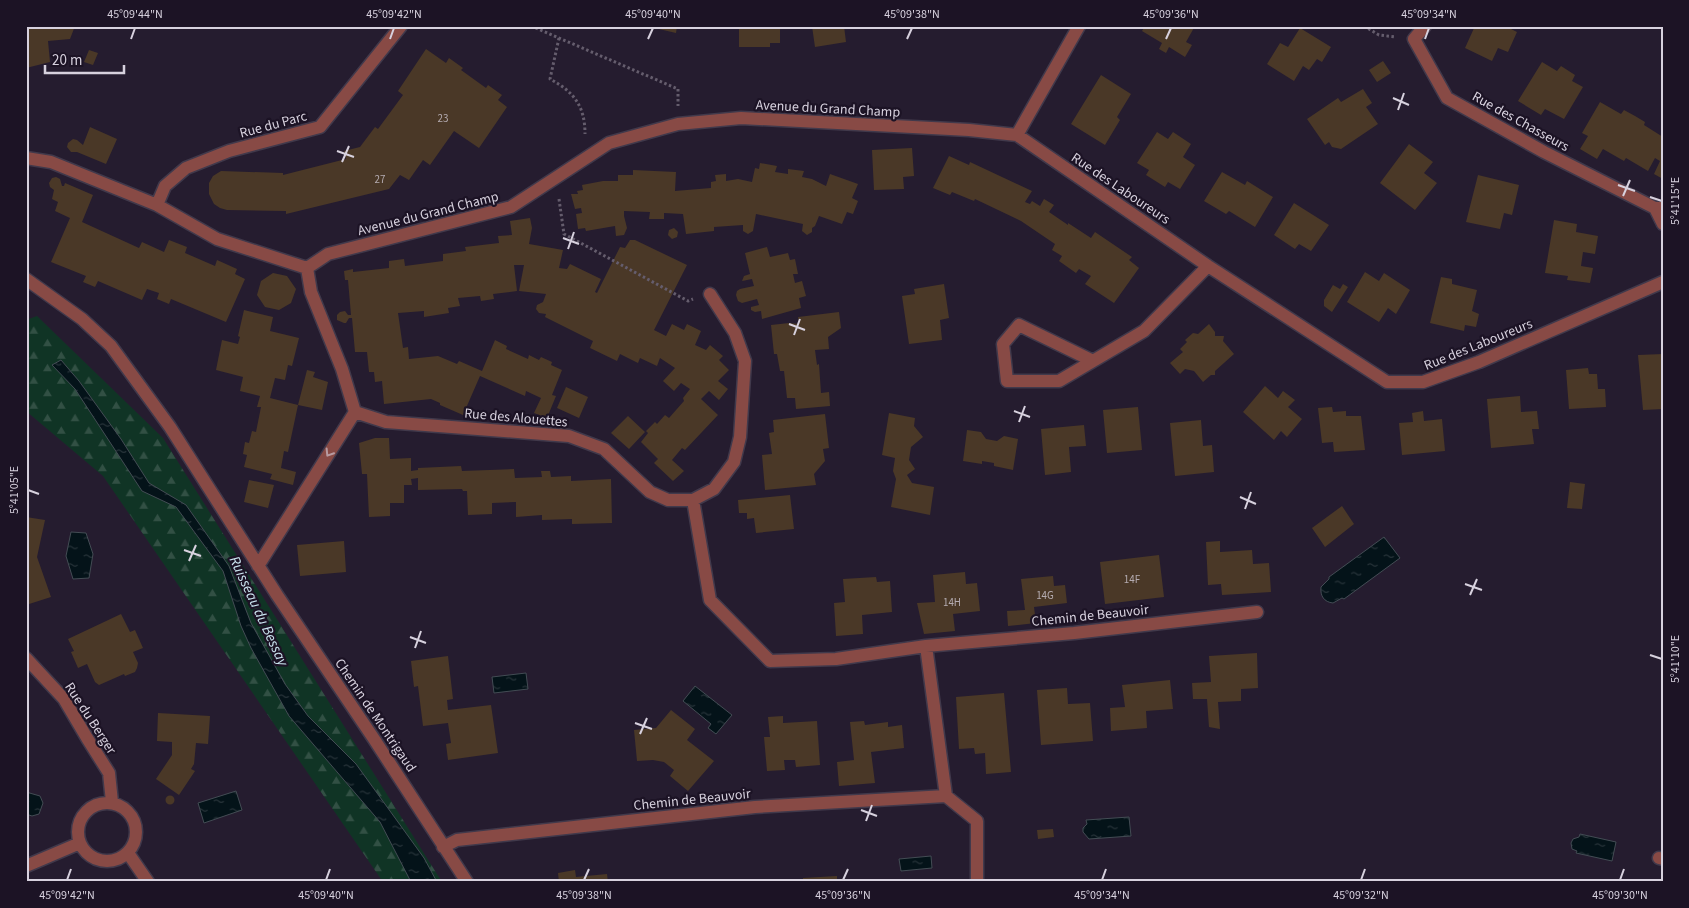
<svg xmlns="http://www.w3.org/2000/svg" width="1689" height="908" font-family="'Source Sans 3',sans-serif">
<defs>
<pattern id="forest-firs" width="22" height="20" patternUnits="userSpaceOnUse" patternTransform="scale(1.25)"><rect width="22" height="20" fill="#103425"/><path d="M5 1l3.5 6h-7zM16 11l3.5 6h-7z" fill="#325044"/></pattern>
<pattern id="water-ripples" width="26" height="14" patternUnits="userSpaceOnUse" patternTransform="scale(1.25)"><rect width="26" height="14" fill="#041319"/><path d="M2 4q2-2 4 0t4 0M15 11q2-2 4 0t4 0" fill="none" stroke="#28343a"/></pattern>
</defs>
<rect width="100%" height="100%" fill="#251c2f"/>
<!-- forest -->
<path fill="url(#forest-firs)" d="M37 316 163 438 442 882H383L103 476 26 411V320Z"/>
<!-- water -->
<path fill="url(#water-ripples)" stroke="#434c54" d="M61 360 79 381 121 439 149 483 186 505 229 566 251 623 285 684 308 716 356 764 424 858 437 882H411L380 822 289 716 251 648 241 626 223 571 176 507 142 491 75 389 52 365Z
M71 532 86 533 93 554 89 578 73 579 66 556Z
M1384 537 1400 558 1344 599 1342 598 1333 603C1324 602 1320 596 1321 587L1329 579V577Z
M526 673 528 689 494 693 492 677Z
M695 686 732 715 716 734 708 728 711 724 683 701Z
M236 791 242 810 204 823 198 803Z
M26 792 40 796 43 803 39 814 32 816 26 814Z
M1129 817 1131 836 1089 839 1083 832V828L1087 824 1086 820Z
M1580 834 1616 842 1612 861 1576 853 1577 851 1572 849 1571 843 1573 839 1579 837Z
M931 856 932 868 901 871 899 859Z"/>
<!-- building -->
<path fill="#4a3827" d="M26 26H75L70 39 48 41 50 62 26 68Z
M646 26H677L676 33Z
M739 26H780V43H770V47H739Z
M812 26H844L846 42 815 47Z
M1145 26H1195L1186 42 1192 45 1185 57 1169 47 1166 53 1159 49 1162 43 1142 31Z
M1475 26H1505L1517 32 1508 52 1498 48 1492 61 1465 48Z
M1300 28 1331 47 1322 62 1317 59 1309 70 1303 66 1294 81 1267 64 1280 43 1288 47Z
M426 49 446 63 449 58 463 68 461 70 486 88 488 85 502 95 498 100 507 107 479 148 454 131 430 165 423 160 409 180 400 175 389 189 286 214V211L227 210 220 208 214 204 209 194V183L213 176 221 171 283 173V175L346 159 344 151 360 147 375 127 378 129 403 95 398 91Z
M89 50 98 53 93 65 84 62Z
M1383 61 1391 73 1377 82 1369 70Z
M1542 62 1557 71 1561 66 1575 75 1572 81 1583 87 1564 119 1545 109 1541 115 1518 101Z
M1101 75 1131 94 1117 117 1120 120 1105 145 1071 124Z
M1363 89 1372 103 1366 107 1378 124 1341 149 1332 147 1329 142 1325 145 1307 119 1338 98 1341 102Z
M1600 102 1621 114 1624 110 1635 116 1645 122 1644 125 1663 137V179L1654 174 1660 161 1655 158 1648 171 1626 158 1624 161 1603 149 1597 159 1580 149 1588 136 1582 133Z
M90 127 117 139 106 164 77 152H71L67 147 68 143 73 139 77 140 83 145Z
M1157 132 1168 139 1173 132 1191 144 1183 157 1195 165 1180 189 1168 182 1165 187 1146 175 1149 170 1137 163Z
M1409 144 1433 162 1424 173 1437 183 1415 210 1380 183Z
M912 148 914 176 903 177 904 189 874 190 872 150Z
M949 156 969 165 970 162 1032 191 1025 202 1030 204 1032 201 1040 206 1044 199 1054 205 1049 212 1068 225V223L1091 238 1095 232 1132 257 1129 260 1139 268 1114 303 1085 284 1091 276 1079 269 1076 273 1059 261 1062 256 1052 250 1055 244 1021 221 975 199 974 201 952 192 950 195 933 188Z
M760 163 777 166 775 172 788 174V169L804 171 802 177 812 179 826 186 830 174 858 184 852 198 858 201 853 214 847 212 842 224 819 216 815 226 812 228V232L807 235 802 231 803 224 756 214 753 231 748 234 743 231V225L714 227V231L686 234 683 214 664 213V219H649L650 212 624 211V216L627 228 624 235 616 236 615 226 586 231 585 228 578 229 576 214 582 213 581 208 575 209 571 194H578L577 191 583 190 582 185 603 181H618V175H633V170L676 172 675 191 711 188V182L716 181 715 175 726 174V181L738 179 752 182 755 168 759 169Z
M1222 172 1245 185 1247 181 1273 197 1255 227 1229 211 1226 214 1204 201Z
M1478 175 1519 185 1512 215 1504 213 1500 229 1466 222Z
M56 177 60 179 62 186H64L65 183 93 195 82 222 139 248 142 242 164 252 169 240 187 247 185 253 215 266 217 260 237 269 235 274 245 279 226 322 171 299 169 304 157 299 159 293 147 289 142 300 98 281 95 287 83 282 86 276 51 262 70 218 55 211 58 202 52 199 54 190 50 187 49 183 52 178Z
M1294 203 1329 225 1311 251 1299 244 1295 249 1274 235Z
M530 218 532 228 529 244 563 250 559 268 567 269 570 264 601 279 595 292 597 293 620 247 625 248 630 240H635L687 265 654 330 666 336 672 324 684 330 687 324 701 331 695 345 706 350 710 345 723 356 719 360 729 370 718 381 728 389 719 400 709 391 701 399 718 415 685 450 682 448 672 460 684 471 673 481 654 463 658 459 641 442 648 433 646 431 655 422 657 424 665 415 669 418 684 401 683 398 690 389 681 383 674 391 663 381 675 368 660 358 657 366 640 358 638 363 620 354 617 361 590 348 593 341 545 317 546 314 539 313 536 309 537 305 543 302 546 294 519 291 524 265H514L517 291 493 294 494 299 481 301 480 296 458 298 460 306 448 308 449 313 424 317V311L398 313 403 348 408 347 409 359 438 356 457 364 459 361 482 371 495 340 507 346 506 349 528 359 529 355 539 360 541 357 552 362 551 365 562 370 552 395 556 396 547 418 534 413 541 398 526 391 525 396 480 376 463 415 440 405V403L431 399 384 404 382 381 375 382 374 372H369L367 352H355L352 318H349L346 323H344L337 320V315L340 312 345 311 348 315H351L348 280H345L344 271 353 269V272L389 268V261L404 259 405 266 443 261V254L466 251 465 247 499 243 498 236 512 235 510 221Z
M1554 220 1577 224 1576 232 1598 236 1595 254 1583 252 1581 266 1593 268 1590 283 1567 280 1568 276 1545 273Z
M674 228 678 232 677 237 672 239 668 235 669 230Z
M767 247 770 257 788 253 790 260 795 259 798 274H793L795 283 802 281 806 296 799 298 801 308 762 319 761 311 755 312 751 310V307L759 305 757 299 742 303 738 301 736 295 737 291 740 289 754 286 752 279 742 281 744 276 750 274 745 253Z
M1365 272 1379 281 1384 273 1410 290 1396 314 1388 308 1379 322 1347 302Z
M273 273 287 276 296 289 291 303 279 310 265 307 257 295 261 281Z
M1441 277 1452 279V284L1477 290 1472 311 1479 314 1476 327 1465 325 1464 331 1430 323Z
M944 284 949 318 940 320 942 340 909 344 902 296 915 294 914 289Z
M1343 284 1348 287 1332 312 1324 306V300L1333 285 1340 289Z
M244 310 273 317 270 331 299 338 292 366 288 365 285 380 275 378 270 398 298 405 288 452 284 451 281 468 296 472 293 485 270 479 272 474 244 467 247 455 243 454 245 442 249 443 252 431 256 432 261 407H257L260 396 240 391 243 377 216 370 222 340 238 344 240 337 238 336Z
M839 312 841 328 828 337 829 349 815 350 817 365 819 364 821 393 829 392 830 406 796 409 795 398H787L784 371H780L777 354H774L771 325 789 323 799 324 798 317Z
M1209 324 1215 332V336H1224L1223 341 1234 354 1215 371V375H1211L1203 382 1194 371 1185 369 1180 374 1170 363 1183 352 1180 349 1187 342 1185 340 1193 333 1198 334Z
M1663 354V409L1643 410 1638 355Z
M1588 368 1589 374H1597L1598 389H1605L1606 407 1569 409 1566 370Z
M307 370 315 372 313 377 328 382 322 410 298 405Z
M1265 386 1278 398 1283 391 1295 400 1288 407 1302 419 1287 437 1281 431 1274 440 1243 412Z
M566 387 588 397 579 418 557 408Z
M1520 396 1521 412 1537 411 1539 429H1532L1534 444 1491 448 1487 399Z
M1138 407 1142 450 1107 453 1103 410Z
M1332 407 1333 412 1346 411V416H1361L1365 450 1334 452 1333 442 1322 443 1318 408Z
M1423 411 1424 421 1442 419 1445 451 1402 455 1399 423 1413 422 1412 413Z
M889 413 915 418 914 426 923 437 911 447 909 460 915 469 907 475 912 483 934 487 930 515 891 507 896 479 893 471 895 458 882 455Z
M825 414 829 448 823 449 825 461 814 474 816 485 765 490 762 455 772 454 769 433 774 432 773 420Z
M628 416 645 432 629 449 611 433Z
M1201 420 1203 446 1212 445 1214 472 1175 476 1170 423Z
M1084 425 1086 446 1069 447 1071 472 1045 475 1041 429Z
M967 430 981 432 986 439 997 441 1004 436 1018 439 1013 470 994 466V463L982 461V464L963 461Z
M375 438H389L390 459 411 458V471L418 470V468L461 466 462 471 514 469 515 478 542 477 541 471H550L551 477 571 476V481L611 479 612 523 572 524V519L542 520V515L516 517V502L492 503V514L468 515 467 491H463L462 489 418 490V478L411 479 412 485H404V503H390V516L369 517 367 474H362L359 443Z
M249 480 274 485 268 508 244 502Z
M1570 482 1585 484 1582 509 1567 508Z
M790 495 794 529 756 533 754 518 747 519V513H739L738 500Z
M1342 506 1354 524 1325 547 1312 528Z
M26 517 45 520 37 557 51 597 26 605Z
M344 541 346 572 300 576 297 545Z
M1220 541V552L1252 550 1253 564 1269 563 1271 592 1222 595 1221 584 1208 585 1206 542Z
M1159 555 1164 597 1105 604 1100 562Z
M965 572 966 584 977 583 980 611 953 614 955 631 924 634 917 603 935 602 933 575Z
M1053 576 1054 586 1065 585 1067 603 1034 607 1036 623 1008 626 1007 611 1025 610 1021 579Z
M876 577 877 582 890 581 892 612 862 615 863 634 836 636 834 603 845 602 843 579Z
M121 614 130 632 135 630 143 648 133 652 138 663 137 668 135 672 125 676 124 674 99 685 95 682 87 664 78 668 71 652 74 651 68 639Z
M1257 653 1258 688 1241 689V701L1218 702 1220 729 1209 727 1207 699H1193L1192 683 1211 682 1209 656Z
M448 656 453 699 447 700 448 710 491 705 498 753 448 760 446 744 451 743 448 723 423 726 418 686 414 687 411 661Z
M1170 680 1173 709 1146 711 1147 728 1111 731 1110 708 1125 707 1122 685Z
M1067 688 1068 704 1090 703 1093 741 1041 745 1037 690Z
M1004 693 1011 772 986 774 985 753 975 754 974 748 959 749 956 697Z
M671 710 695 729 687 740 714 761 688 791 670 776 674 770 664 762 653 760 637 761 634 730 656 728Z
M158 713 210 716 208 744 196 743 194 764 191 769 195 771 179 795 156 779 172 755V742L157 741Z
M783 716V723L817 721 820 765 796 767 795 760H784L785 770 767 771 764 737H770L768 717Z
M864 721 865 725 888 722V727L902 725 904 748 871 752 875 783 839 786 837 762 854 760 850 722Z
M165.5 800a4.5 4.5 0 1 1 9 0a4.5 4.5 0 1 1-9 0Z
M1053 829 1054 837 1038 839 1037 830Z
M575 870 576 877 607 874 608 882H559L558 873Z
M837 876V882H803V878Z"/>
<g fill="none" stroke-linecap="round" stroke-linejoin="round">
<defs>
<path id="minor" d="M1425 26 1414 39 1447 98 1544 152 1655 208H1663
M1017 135 1208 266 1387 382H1423L1479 362 1663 282
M26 158 51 162 157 205 217 239 307 268 328 254 511 207 609 143 678 124 741 118 969 130 1017 135 1079 26
M157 205 165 186 186 168 229 151 320 127 401 26
M1655 208 1663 224
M307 268 311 292 342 369 355 412
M26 279 82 319 111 346 170 427 277 595 374 739 467 882
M1093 361 1059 381H1007L1003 344 1019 325 1093 361 1144 331 1208 266
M355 412 386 422 569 436 604 449 650 492 668 500H693L714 489 734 462 740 437 745 361 735 333 710 294
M693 500 710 600 770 661 836 659 926 646
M258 566 355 412
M26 658 64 699 87 738 109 773 112 802
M78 832a29 29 0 1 1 58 0a29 29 0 1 1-58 0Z
M443 847 457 840 755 807 946 796
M128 853 148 882
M1659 858 1663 859
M26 866 80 843
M977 882V821L946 796 926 646 1074 633 1257 612"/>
</defs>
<!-- minor casing -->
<use href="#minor" stroke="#41394b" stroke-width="15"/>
<!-- path -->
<path stroke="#655d6d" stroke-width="3" stroke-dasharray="2.5 2.5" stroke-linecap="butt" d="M531 26 678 89V106
M1364 26 1379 35 1396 37
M559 38 550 79C574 92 585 106 585 134
M559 199 564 234 688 301 693 299"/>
<!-- minor -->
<use href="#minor" stroke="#884a45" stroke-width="12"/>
</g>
<!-- one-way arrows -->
<defs><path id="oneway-chevron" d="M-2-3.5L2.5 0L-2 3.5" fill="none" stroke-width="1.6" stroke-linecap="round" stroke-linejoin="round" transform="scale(1.25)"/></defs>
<use stroke="#b79ba1" href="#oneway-chevron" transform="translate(329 453) rotate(122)"/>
<!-- ticks -->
<path fill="none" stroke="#d7d1de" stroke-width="2" d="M131 39 135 28M390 39 394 28M648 39 653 28M907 39 912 28M1166 39 1171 28M1425 39 1429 28M1393 98 1409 105M1398 110 1404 93M337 151 354 157M342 162 349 146M1618 185 1635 191M1623 196 1630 180M1650 197 1662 201M563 238 579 244M568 249 574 232M789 324 805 330M794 335 800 319M1014 411 1030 417M1019 422 1025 406M28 490 39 494M1240 497 1256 504M1245 509 1251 492M184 550 201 556M189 561 196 545M1465 584 1482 590M1470 595 1477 579M410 637 426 643M415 648 421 631M1650 655 1662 659M635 723 652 729M640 734 647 718M861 810 877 816M866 821 872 805M67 880 71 869M326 880 330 869M584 880 589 869M843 880 848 869M1102 880 1106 869M1361 880 1365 869M1620 880 1624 869"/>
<g text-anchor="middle" stroke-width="4.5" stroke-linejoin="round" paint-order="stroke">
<!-- number labels -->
<g font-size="11" fill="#b4abb0">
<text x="443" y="122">23</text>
<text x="380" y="183">27</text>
<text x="1132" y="583">14F</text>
<text x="1045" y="599">14G</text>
<text x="952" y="606">14H</text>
</g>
<!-- street labels -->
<g font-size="14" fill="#d7d1de" stroke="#1c1325">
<text transform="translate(828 108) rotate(3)" y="5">Avenue du Grand Champ</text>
<text transform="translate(1521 121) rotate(29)" y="5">Rue des Chasseurs</text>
<text transform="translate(273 124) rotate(-15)" y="5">Rue du Parc</text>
<text transform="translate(1121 188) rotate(34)" y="5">Rue des Laboureurs</text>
<text transform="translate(428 213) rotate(-14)" y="5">Avenue du Grand Champ</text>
<text transform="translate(1478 344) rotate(-22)" y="5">Rue des Laboureurs</text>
<text transform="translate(516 417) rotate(5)" y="5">Rue des Alouettes</text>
<text transform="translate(1090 615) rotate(-6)" y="5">Chemin de Beauvoir</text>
<text transform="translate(376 715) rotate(56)" y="5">Chemin de Montrigaud</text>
<text transform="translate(91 718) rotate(57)" y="5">Rue du Berger</text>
<text transform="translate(692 799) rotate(-6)" y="5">Chemin de Beauvoir</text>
</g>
<!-- water labels -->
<g font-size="15" font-style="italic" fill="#cbe5f0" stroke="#1c1325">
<text transform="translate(259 611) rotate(65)" y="5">Ruisseau du Bessay</text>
</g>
</g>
<!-- border -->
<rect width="1689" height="908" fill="none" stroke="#1c1325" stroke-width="55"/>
<!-- scale -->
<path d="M45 65v8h79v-8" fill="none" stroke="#d7d1de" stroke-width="2.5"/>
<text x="52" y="65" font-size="15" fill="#d7d1de" stroke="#1c1325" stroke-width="4" paint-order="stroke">20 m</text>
<rect x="28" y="28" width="1634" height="852" fill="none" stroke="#d7d1de" stroke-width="2"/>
<g font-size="12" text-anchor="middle" fill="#d7d1de">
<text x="135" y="18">45°09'44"N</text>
<text x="394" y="18">45°09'42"N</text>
<text x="653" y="18">45°09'40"N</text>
<text x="912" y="18">45°09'38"N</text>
<text x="1171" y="18">45°09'36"N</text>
<text x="1429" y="18">45°09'34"N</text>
<text transform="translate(1675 201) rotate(-90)" y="4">5°41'15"E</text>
<text transform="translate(14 490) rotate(-90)" y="4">5°41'05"E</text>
<text transform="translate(1675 659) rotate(-90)" y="4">5°41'10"E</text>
<text x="67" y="899">45°09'42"N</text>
<text x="326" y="899">45°09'40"N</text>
<text x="584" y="899">45°09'38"N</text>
<text x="843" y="899">45°09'36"N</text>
<text x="1102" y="899">45°09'34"N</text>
<text x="1361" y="899">45°09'32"N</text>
<text x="1620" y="899">45°09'30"N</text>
</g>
</svg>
